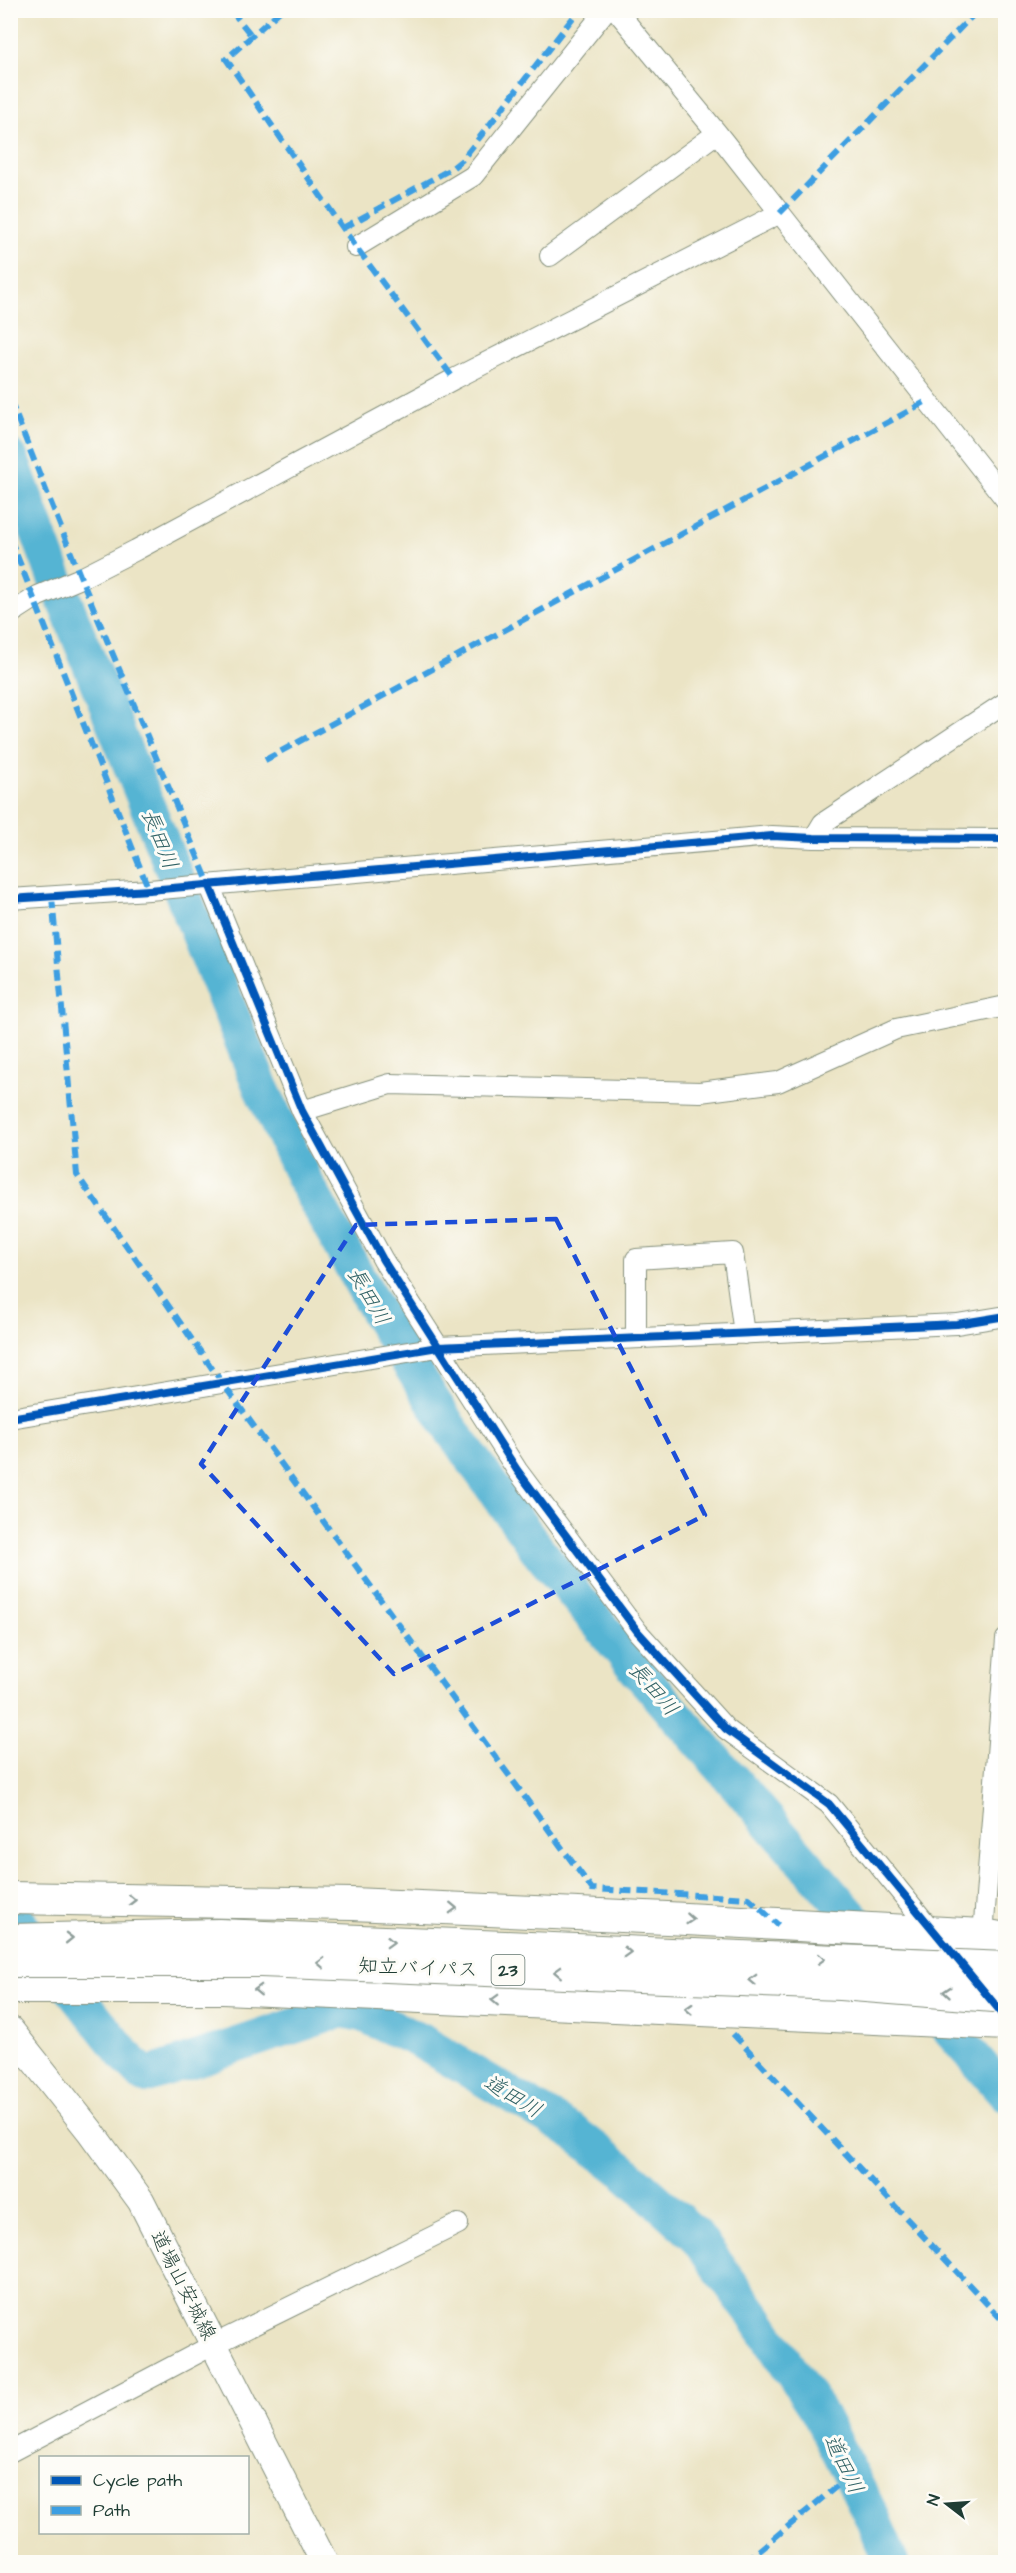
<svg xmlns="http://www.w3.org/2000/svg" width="1016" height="2573" font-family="'Architects Daughter','Klee One',sans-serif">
<rect width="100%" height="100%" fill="#fdfcf7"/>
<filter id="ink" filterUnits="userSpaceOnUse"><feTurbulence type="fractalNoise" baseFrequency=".0167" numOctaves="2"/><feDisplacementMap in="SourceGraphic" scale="12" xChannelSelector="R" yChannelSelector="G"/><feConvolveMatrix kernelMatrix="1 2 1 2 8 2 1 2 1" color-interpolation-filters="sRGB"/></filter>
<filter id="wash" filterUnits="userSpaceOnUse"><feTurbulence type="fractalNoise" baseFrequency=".008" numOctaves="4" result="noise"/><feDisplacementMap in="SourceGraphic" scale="24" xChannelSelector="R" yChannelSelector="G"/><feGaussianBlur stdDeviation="1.35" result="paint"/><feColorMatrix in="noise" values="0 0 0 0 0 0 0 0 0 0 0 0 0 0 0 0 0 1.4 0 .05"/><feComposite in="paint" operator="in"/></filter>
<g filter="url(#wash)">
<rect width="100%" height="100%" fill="#ebe4c5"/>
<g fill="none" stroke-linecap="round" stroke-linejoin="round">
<!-- river -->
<path stroke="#55b4d3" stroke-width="36" d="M10 457 54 575 261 1088 307 1185 380 1317 450 1428 537 1549 637 1670 1006 2094
M10 1911 124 2054 145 2076 342 2010 365 2015 422 2042 573 2132 620 2168 694 2234 756 2318 819 2413 872 2517 891 2562"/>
</g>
</g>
<g filter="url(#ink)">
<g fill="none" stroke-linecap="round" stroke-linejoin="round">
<defs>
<path id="minor" d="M616 10 717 133 1006 500
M356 247 473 176 606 10
M550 256 717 133
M10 614 38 596 81 578 136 550 454 379 780 213
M814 838 823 823 1006 702
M209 884 302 1111 383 1260 517 1470 638 1632 726 1729 829 1804 937 1937
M10 899 149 890 772 836 814 838 1006 839
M302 1111 390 1084 700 1092 778 1082 896 1029 1006 1006
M636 1338V1259L733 1253 744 1334
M10 1418 438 1347 957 1324 1006 1316
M983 1935 1006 1639
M10 2452 215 2344 458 2224"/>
<path id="secondary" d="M10 2030 90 2131 141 2201 324 2562"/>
<path id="trunk" d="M10 1898 352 1904 667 1918 983 1935 1006 1939
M10 1988H223L1006 2024"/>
</defs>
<!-- minor casing -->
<use href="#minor" stroke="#85907c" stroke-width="22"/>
<!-- secondary casing -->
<use href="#secondary" stroke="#85907c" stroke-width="29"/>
<!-- trunk casing -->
<use href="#trunk" stroke="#85907c" stroke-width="34"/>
<!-- minor -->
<use href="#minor" stroke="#fff" stroke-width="20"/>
<!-- secondary -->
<use href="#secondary" stroke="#fff" stroke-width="27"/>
<!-- trunk -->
<use href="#trunk" stroke="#fff" stroke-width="32"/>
<defs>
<path id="trunk-bridge" d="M10 1940 219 1935 1006 1968
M10 1961H261L840 1984 1006 1997"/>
</defs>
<!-- trunk-bridge casing -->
<use href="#trunk-bridge" stroke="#85907c" stroke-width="34" stroke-linecap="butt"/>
<!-- trunk-bridge -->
<use href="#trunk-bridge" stroke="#fff" stroke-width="32"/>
<!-- quiet -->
<path stroke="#3c9ee2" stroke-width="6" stroke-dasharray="12 6" stroke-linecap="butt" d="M231 10 251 35
M281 10 226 59 356 247 454 379
M780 213 978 10
M343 228 451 169 462 160 579 10
M10 400 81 578 209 884
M10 538 149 890
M265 760 927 401
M52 897 77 1175 223 1384 592 1889 749 1898 778 1925
M733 2034 1006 2324
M745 2562 837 2486"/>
<defs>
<path id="cycleway" d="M209 884 302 1111 383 1260 517 1470 638 1632 726 1729 829 1804 1006 2018
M10 899 149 890 772 836 814 838 1006 839
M10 1418 438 1347 957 1324 1006 1316"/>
</defs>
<!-- cycleway casing -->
<use href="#cycleway" stroke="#fdfcf7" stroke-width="11"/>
<!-- cycleway -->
<use href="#cycleway" stroke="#0057b8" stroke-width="8"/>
</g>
<!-- one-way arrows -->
<defs><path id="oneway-chevron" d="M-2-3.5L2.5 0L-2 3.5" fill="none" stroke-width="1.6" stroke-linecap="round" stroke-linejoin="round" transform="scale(1.5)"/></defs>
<g stroke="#8f9e9a">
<use href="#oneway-chevron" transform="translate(132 1900) rotate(1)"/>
<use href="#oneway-chevron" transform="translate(453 1908) rotate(2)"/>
<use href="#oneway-chevron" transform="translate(690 1919) rotate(4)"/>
<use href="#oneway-chevron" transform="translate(69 1938) rotate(-1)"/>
<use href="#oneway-chevron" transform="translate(390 1942) rotate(2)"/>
<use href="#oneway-chevron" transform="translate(627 1952) rotate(2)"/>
<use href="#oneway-chevron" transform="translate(821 1959) rotate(2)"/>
<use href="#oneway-chevron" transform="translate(321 1963) rotate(-178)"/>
<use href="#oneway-chevron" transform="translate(558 1972) rotate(-178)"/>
<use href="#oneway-chevron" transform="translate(753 1980) rotate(-178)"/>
<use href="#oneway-chevron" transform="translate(258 1990) rotate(-178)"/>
<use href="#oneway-chevron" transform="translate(947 1992) rotate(-175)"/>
<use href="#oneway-chevron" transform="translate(495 2000) rotate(-178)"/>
<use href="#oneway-chevron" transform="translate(689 2009) rotate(-177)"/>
</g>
</g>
<!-- marked area -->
<path fill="none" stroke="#1d4ed8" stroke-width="4.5" stroke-dasharray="12 8" stroke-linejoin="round" d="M556 1219 705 1515 394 1674 201 1464 356 1225Z"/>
<g text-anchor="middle" stroke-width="6" stroke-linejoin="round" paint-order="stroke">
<!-- shield labels -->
<rect fill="#fdfcf7" stroke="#62766e" stroke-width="1.5" x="491.5" y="1955" width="33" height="30" rx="4.5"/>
<g font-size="18" font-weight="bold" fill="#1f3d34">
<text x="508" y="1976">23</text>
</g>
<!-- street labels -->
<g font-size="20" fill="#1f3d34" stroke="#fdfcf7">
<text transform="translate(418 1967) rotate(2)" y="7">知立バイパス</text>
<text transform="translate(184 2285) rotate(63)" y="7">道場山安城線</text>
</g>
<!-- water labels -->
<g font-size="21" font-style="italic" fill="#2f6164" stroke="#fdfcf7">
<text transform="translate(160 839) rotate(68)" y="7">長田川</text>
<text transform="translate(369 1296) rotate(60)" y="7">長田川</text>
<text transform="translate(654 1689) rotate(49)" y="7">長田川</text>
<text transform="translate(513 2096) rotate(31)" y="7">道田川</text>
<text transform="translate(844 2464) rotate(64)" y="7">道田川</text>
</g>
</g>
<!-- margin -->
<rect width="1016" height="2573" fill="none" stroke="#fdfcf7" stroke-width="36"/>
<!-- legend -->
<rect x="39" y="2456" width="210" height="78" fill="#fdfcf7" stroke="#a4b0a9" stroke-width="1.5"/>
<rect x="51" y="2476" width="30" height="9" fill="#0057b8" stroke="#a4b0a9" stroke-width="1.5"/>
<text x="93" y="2486" font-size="18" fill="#1f3d34">Cycle path</text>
<rect x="51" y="2506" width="30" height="9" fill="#3c9ee2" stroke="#a4b0a9" stroke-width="1.5"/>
<text x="93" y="2516" font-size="18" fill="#1f3d34">Path</text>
<!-- north arrow -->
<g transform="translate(947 2504) rotate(287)" stroke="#fdfcf7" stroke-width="4.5" paint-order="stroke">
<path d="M0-4.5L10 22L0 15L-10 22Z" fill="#1f3d34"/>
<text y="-9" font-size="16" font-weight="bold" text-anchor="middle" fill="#1f3d34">N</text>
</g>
</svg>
